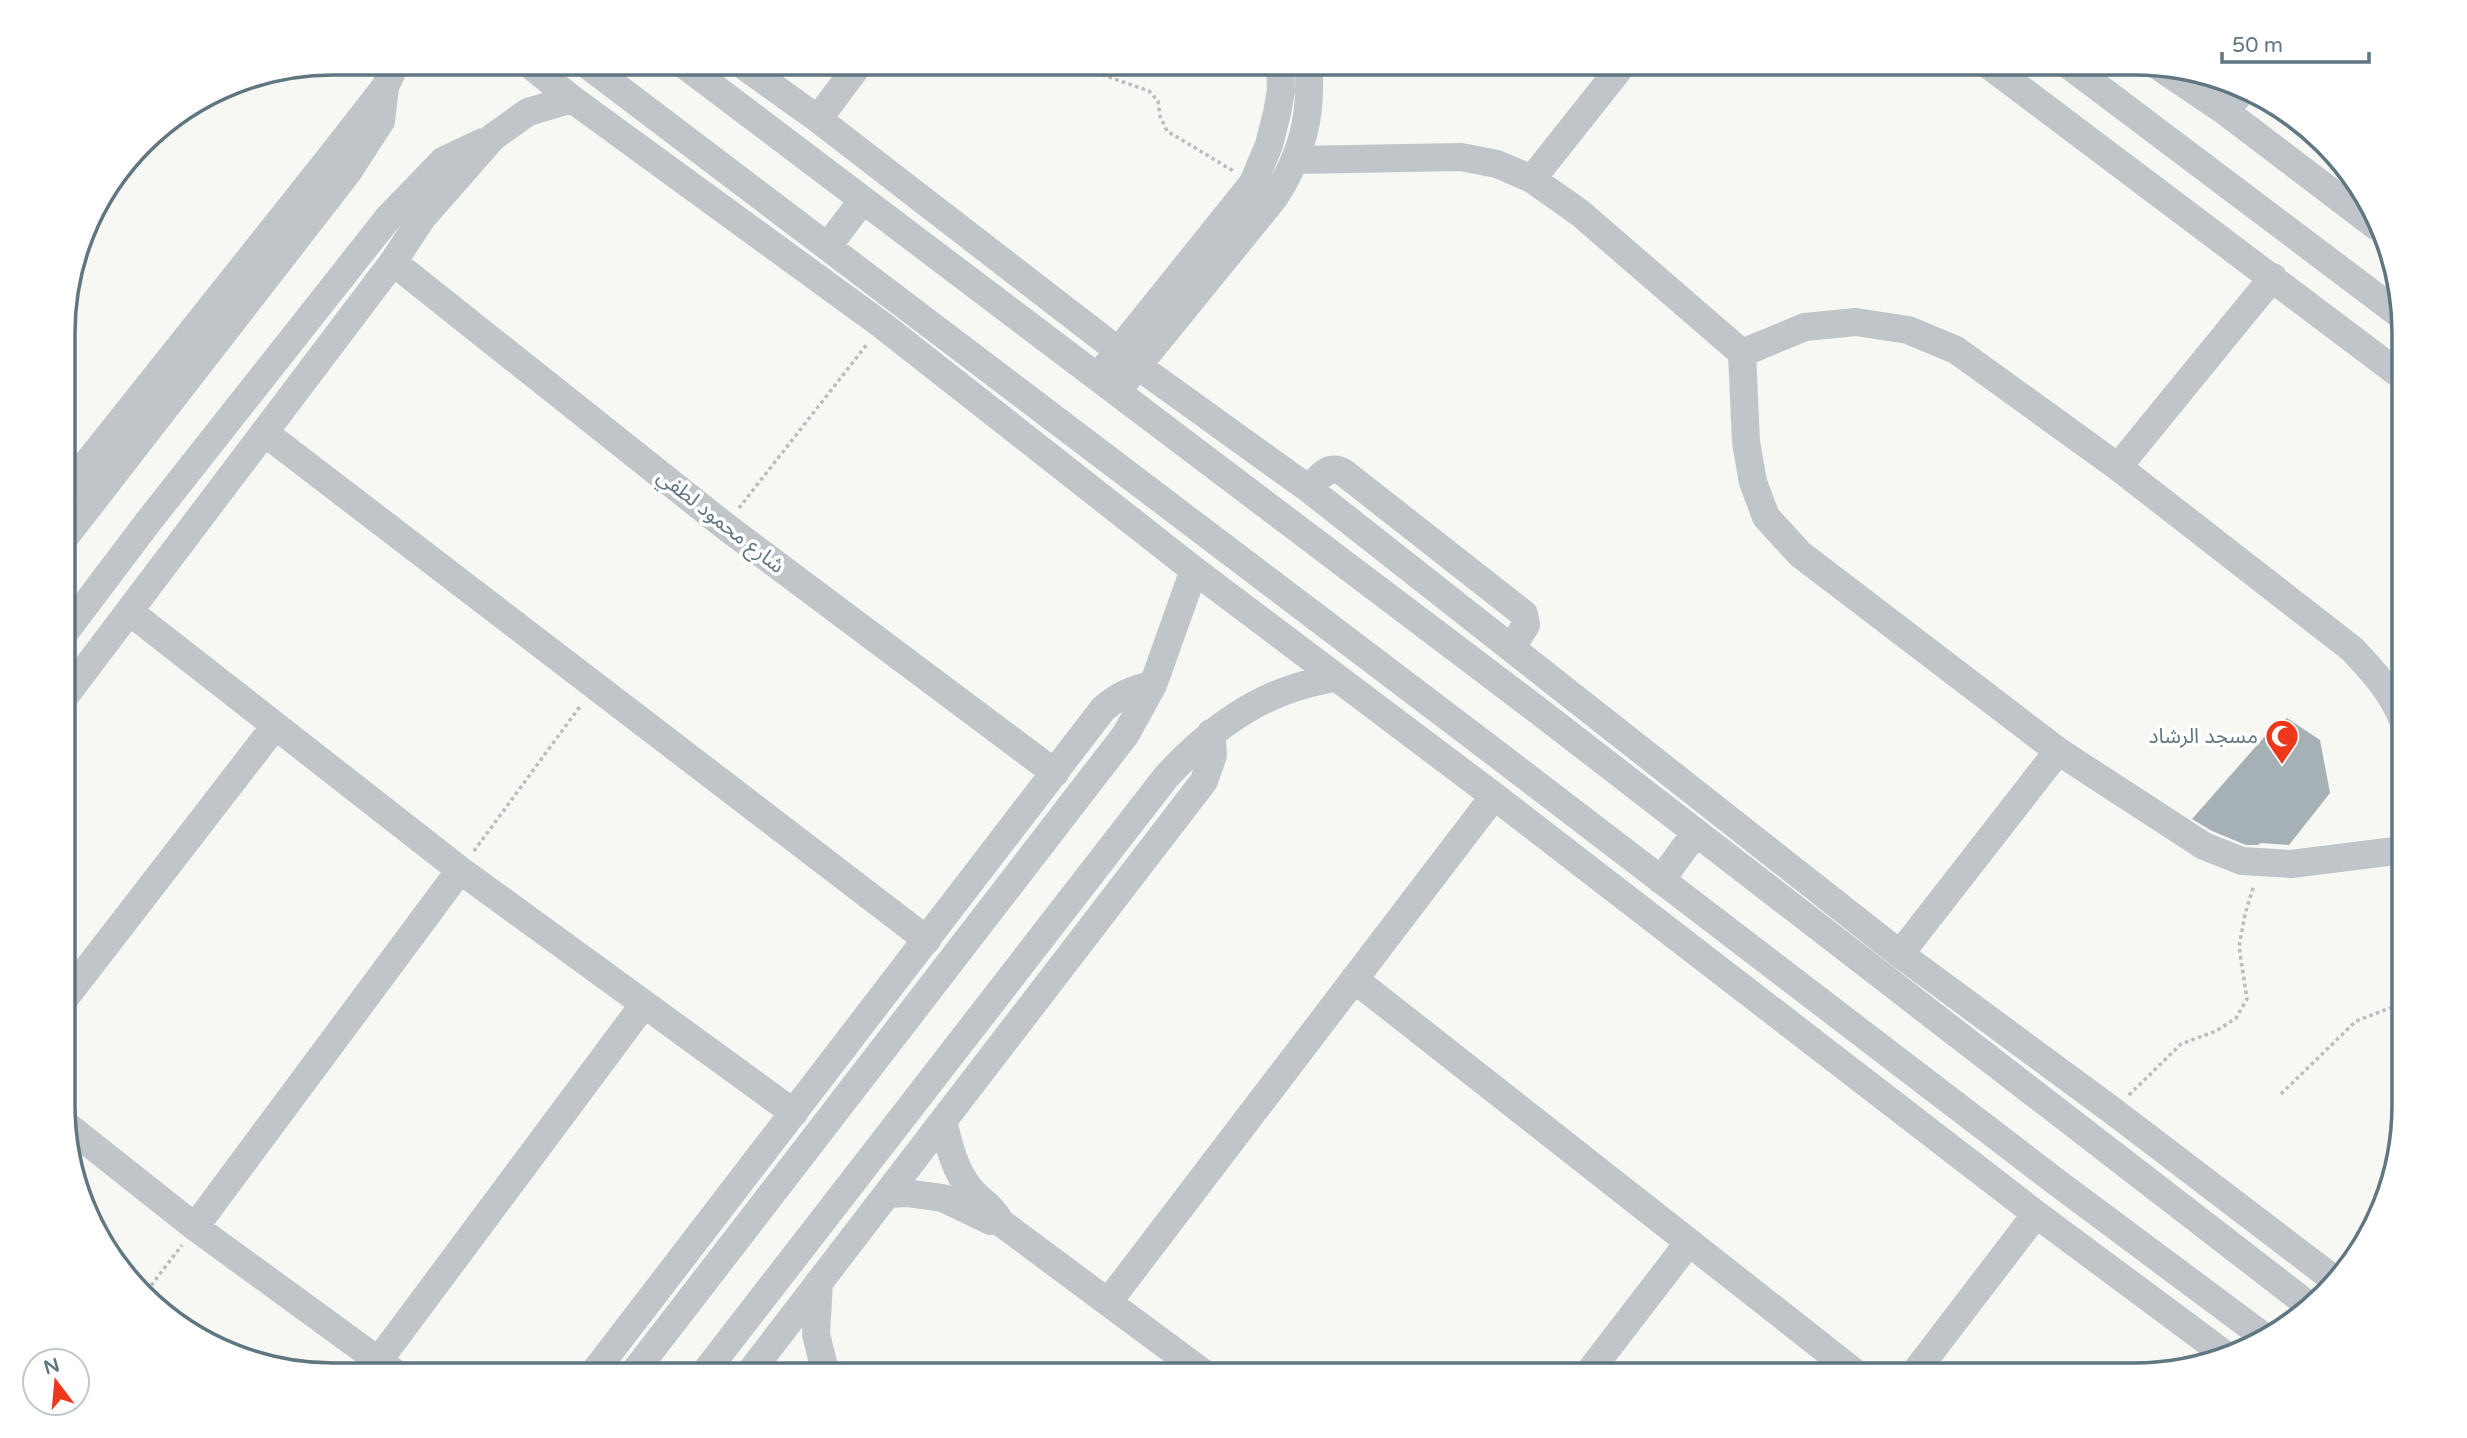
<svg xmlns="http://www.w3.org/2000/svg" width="2467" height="1438" font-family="'Varela Round','Noto Sans Arabic',sans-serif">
<rect width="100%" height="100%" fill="#f7f7f3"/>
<!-- building -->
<path fill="#a6b1b6" d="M2287 718 2320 740 2330 793 2289 845 2261 843 2258 845H2246L2212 831 2192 819 2274 726Z"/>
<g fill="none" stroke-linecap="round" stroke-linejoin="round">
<!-- path -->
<path stroke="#b9bdc0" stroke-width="3.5" stroke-dasharray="3.5 3.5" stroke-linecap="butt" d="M978 63 993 70 999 63
M1069 63 1149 91 1158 101 1160 116 1167 131 1235 172
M739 508 868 343
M474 851 581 705
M2281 1094 2356 1021 2403 1003
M2129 1095 2181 1044 2216 1031 2236 1018 2247 999 2239 947 2245 914 2254 885
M147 1291 182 1245"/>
<!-- minor -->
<path stroke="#bfc5c8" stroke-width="28" d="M528 63 572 99 882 325 1194 570 1494 796 2036 1214 2223 1353
M585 63 1502 758 2055 1181 2267 1339
M682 63 1540 712 2311 1307
M740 63 818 119 1138 366 1309 489 1900 954 2113 1111 2336 1281
M1986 63 2403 377
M2066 63 2403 317
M2158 66 2226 112 2376 226
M2226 112 2243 89
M818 119 860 63
M1296 160 1461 157 1497 164 1532 179 1580 213 1742 353 1746 442 1753 482 1766 517 1800 554 2058 751 2204 846 2242 861 2291 864 2403 850
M1532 179 1624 63
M828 246 862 201
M393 262 725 526 1055 773
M1742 353 1805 327 1856 322 1908 330 1956 350 2118 467 2352 649C2373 671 2392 692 2403 720
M1107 365 1253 183 1269 145 1277 113 1281 90 1280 63
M1127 379 1274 198C1302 156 1313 114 1308 63
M265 433 927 940
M2118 467 2273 277
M1309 489C1319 478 1327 464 1343 472L1524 614 1526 625 1512 647
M65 491 329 159 385 87 396 63
M65 537 348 172 381 121 385 87
M130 612 460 870 794 1113
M65 632 148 522 388 218 443 161 483 142
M65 696 393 262 422 218 493 137 528 112 572 99
M1661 880 1696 832
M1900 954 2058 751
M1354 979 1858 1375
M65 998 275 726
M943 1121C949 1145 954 1169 970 1189 980 1201 994 1208 1000 1222L1206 1375
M65 1124 195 1227 398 1375
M887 1194 906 1193 943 1198 991 1221
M195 1227 460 870
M819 1282 816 1334 826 1375
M1109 1301 1494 796
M379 1360 644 1004
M592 1375 1103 709C1119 695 1133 689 1153 685
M632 1375 1126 734 1153 685 1194 570
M703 1375 1166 777C1201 739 1243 704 1294 688 1307 683 1322 681 1336 677
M748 1375 1204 781 1213 755 1211 733
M1587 1375 1689 1242
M1913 1375 2036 1214"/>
</g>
<!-- icons -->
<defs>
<symbol id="mosque-pin" viewBox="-11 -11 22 30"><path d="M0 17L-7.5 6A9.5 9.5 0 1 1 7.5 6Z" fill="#ef371c" stroke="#fff"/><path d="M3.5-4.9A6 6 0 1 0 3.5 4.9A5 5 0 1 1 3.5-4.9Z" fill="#fff"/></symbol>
</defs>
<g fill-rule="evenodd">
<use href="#mosque-pin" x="2263" y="717" width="38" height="52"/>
</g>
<g text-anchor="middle" stroke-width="7" stroke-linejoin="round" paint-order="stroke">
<!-- street labels -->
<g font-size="21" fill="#607681" stroke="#fff">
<text transform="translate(721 521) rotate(38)" y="7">شارع محمود لطفي</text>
</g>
<!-- poi labels -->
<g font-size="21" fill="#607681" stroke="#fff" text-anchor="end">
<text x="2258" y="743">مسجد الرشاد</text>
</g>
</g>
<!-- crop -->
<path d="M0 0H2467V1438H0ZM333 75H2134A258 258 0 0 1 2392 333V1105A258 258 0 0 1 2134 1363H333A258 258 0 0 1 75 1105V333A258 258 0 0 1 333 75Z" fill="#fff" fill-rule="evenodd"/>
<path fill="none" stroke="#607681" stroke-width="3.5" d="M333 75H2134A258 258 0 0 1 2392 333V1105A258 258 0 0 1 2134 1363H333A258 258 0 0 1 75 1105V333A258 258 0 0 1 333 75Z"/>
<!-- north arrow -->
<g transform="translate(56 1382) rotate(344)"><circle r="33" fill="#ffffff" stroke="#bfc8cd" stroke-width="2"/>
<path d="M0-5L12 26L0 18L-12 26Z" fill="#ef371c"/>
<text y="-10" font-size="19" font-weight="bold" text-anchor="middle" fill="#607681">N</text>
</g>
<!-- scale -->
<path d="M2222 52v10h147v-10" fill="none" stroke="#607681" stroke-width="3.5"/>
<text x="2232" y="52" font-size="21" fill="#607681" stroke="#ffffff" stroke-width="5" paint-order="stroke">50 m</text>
</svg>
